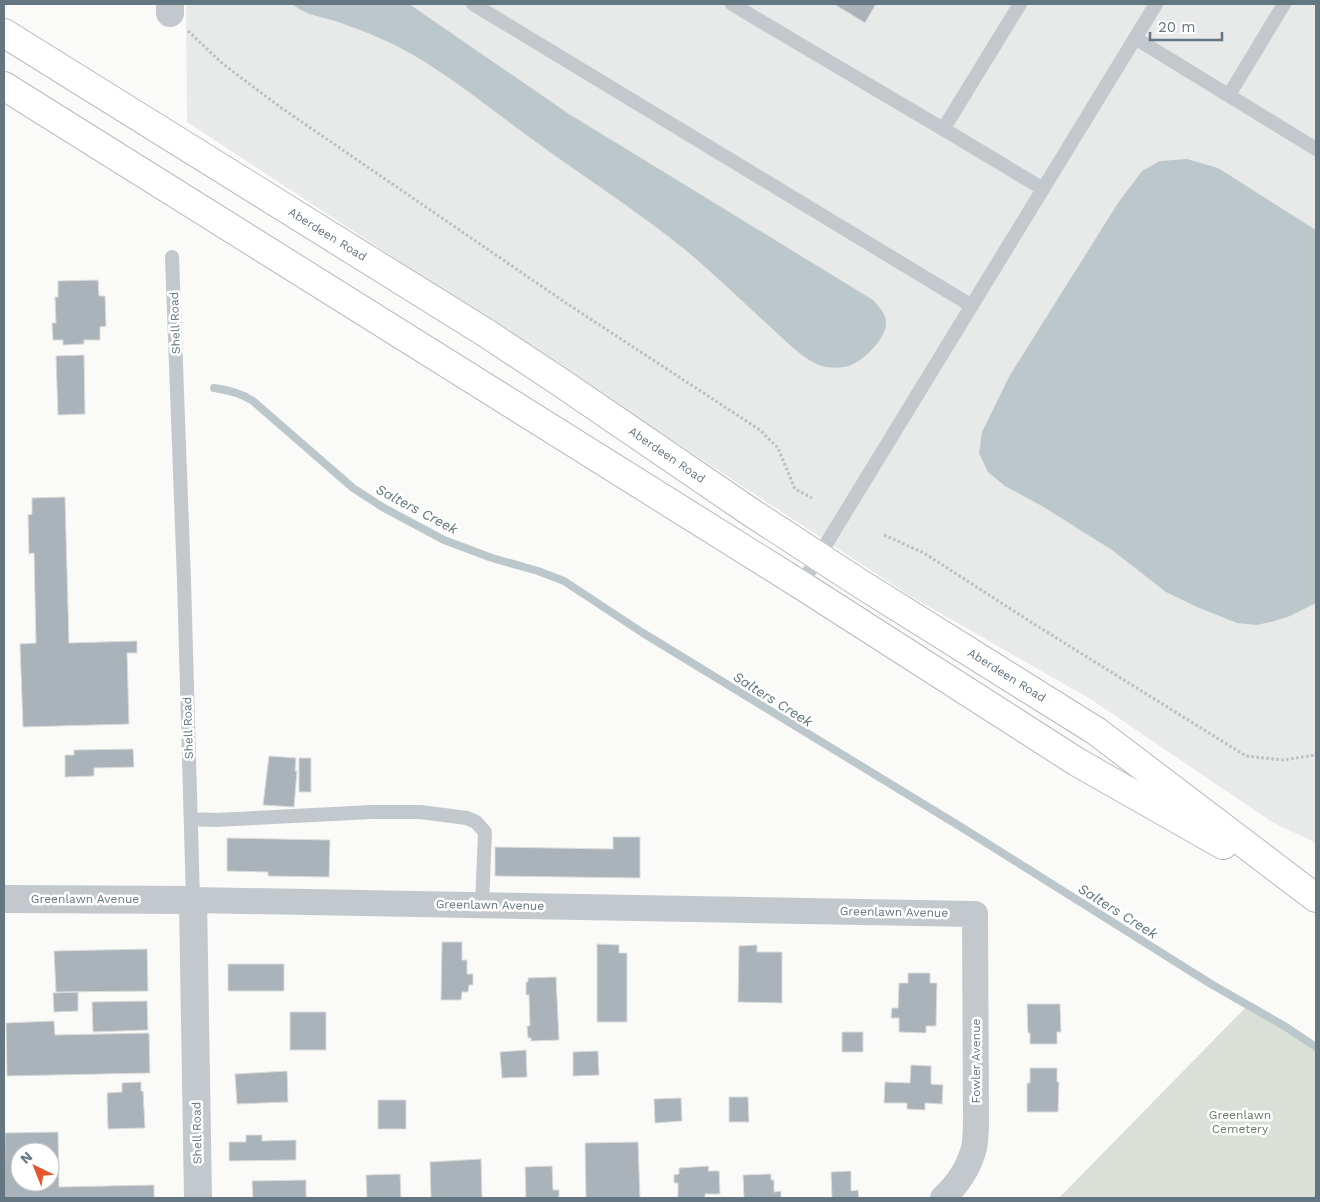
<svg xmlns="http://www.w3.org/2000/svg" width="1320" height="1202" font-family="'Work Sans',sans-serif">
<rect width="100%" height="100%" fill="#fafaf8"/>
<!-- built -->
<path fill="#e8e9e9" d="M186 4H1316V843L1272 822 1092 700 910 596 187 122Z"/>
<!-- green -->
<path fill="#dadfd7" d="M1248 1005 1286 1027 1316 1047V1198H1059Z"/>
<!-- water -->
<path fill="#bbc7cb" d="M292 4H409L569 114 873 300C879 307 885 312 886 322 887 339 860 365 844 367 837 368 829 368 822 366 803 360 782 337 767 324 741 300 715 275 688 252 640 213 587 179 536 142 496 113 457 81 415 56 391 42 367 32 341 23 322 16 309 17 292 4Z
M1187 159 1218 168 1316 230V603L1290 616 1271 622 1256 625 1237 623 1197 607 1166 592 1112 550 1042 506 1005 486 988 472 979 453 982 432 1010 375 1118 203 1142 171 1160 161Z"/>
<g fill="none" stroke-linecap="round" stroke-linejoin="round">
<!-- stream -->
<path stroke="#bbc7cb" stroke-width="8" d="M214 388C229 390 241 393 253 401L353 488 384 508 444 540 492 558 538 571 564 581 643 633 961 827 1211 984 1286 1027 1316 1047"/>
</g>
<!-- building -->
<path fill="#aab3b9" stroke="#dcdcda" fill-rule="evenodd" d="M834 4H876L865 23Z
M98 280 99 296H105L106 326 100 327V340H84V344L63 345V340H53L52 323H56L55 297H58V281Z
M84 355 85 414 58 415 56 356Z
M65 497 69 643 137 641V653H127L129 724 23 727 20 644 36 643 34 553 29 554 28 515 32 514V498Z
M133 749 134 767 94 768V776L65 777V755H74V750Z
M269 756 296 758 295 771H297L294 807 263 805Z
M299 758H311V792H299Z
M613 837H640V878L495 876V847L613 849Z
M227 838 330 840 329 877 268 876V872L227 871Z
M442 942H462V960H467V974H473V985H469L468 992H462L461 1000H441Z
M597 944 619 945V953H627V1022H597Z
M757 945V952H782V1003L738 1002 739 946Z
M147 949 148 991 56 992 54 951Z
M228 964H284V991H228Z
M908 973H930V983H937L936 1026H926V1033L899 1032V1018H891L892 1008H898L899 983H908Z
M556 977 559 1040 531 1041V1038H528L527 1026H530L529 995H526V982H528V978Z
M78 992V1011L54 1012 53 993Z
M147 1001 148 1030 93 1032 92 1002Z
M1027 1004H1060L1061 1032H1057V1044H1030V1033H1028Z
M290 1012H326V1050H290Z
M54 1021 55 1035 149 1033 150 1073 7 1076 6 1023Z
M842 1032H863V1052H842Z
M526 1050 527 1077 502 1078 500 1052Z
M598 1051 599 1075 573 1076V1052Z
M911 1065 931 1066V1084L943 1085 942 1104 925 1103V1110L907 1109V1103H884L885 1082 910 1083Z
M1030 1068H1057V1082H1059L1058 1112H1027V1083H1030Z
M287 1071 288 1102 237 1104 235 1074Z
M141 1082V1091H143L145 1128 108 1129 107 1093 122 1092V1083Z
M729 1097H748L749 1122H729Z
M681 1098 682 1121 655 1123 654 1099Z
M378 1100H406V1129H378Z
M58 1132 59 1187 154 1185V1198H4L5 1133ZM20 1152H50V1182H20Z
M246 1135H262V1141L296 1140V1160L229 1161V1142H246Z
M638 1142 640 1198H586L585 1143Z
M481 1159 482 1198H431L430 1162Z
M552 1166 553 1190H559V1198H526L525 1167Z
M709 1166 708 1171H719L720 1194H705V1198H678V1183H674V1175L679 1174V1168Z
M851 1171V1191L858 1190 859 1198H832L831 1172Z
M400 1174 401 1198H367L366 1175Z
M771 1174V1180H774V1192L781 1191V1198H744L743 1175Z
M306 1180V1198H253L252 1181Z"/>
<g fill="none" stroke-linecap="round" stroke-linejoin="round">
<defs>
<g id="secondary">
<path id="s1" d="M4 33 486 333 560 382 749 511 861 584 1096 731 1316 898"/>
<path d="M4 86 801 585 1077 762 1223 845"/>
</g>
</defs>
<!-- secondary casing -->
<use href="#secondary" stroke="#b3babf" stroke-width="30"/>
<!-- path -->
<path stroke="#bbbfc2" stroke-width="3" stroke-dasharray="2.5 2.5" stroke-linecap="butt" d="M188 31 223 64 280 107 566 303 760 430 778 448 795 489 812 498
M884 535 924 553 1034 624 1246 756 1283 760 1316 755"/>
<!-- service -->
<path stroke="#c3c8cc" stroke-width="14" d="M473 4 972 306
M732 4C835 66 940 126 1043 189
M1135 38 1316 149
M1229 95 1284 4
M944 128 1020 4
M172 257 184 580 193 900
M801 585 1156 4
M191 819 215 820 372 812H420L467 818 476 822 485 832 482 904"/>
<!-- minor -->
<path stroke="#c3c8cc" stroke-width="26" d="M193 900 975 914 976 1116C976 1126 976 1138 974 1148 969 1167 957 1185 943 1198"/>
<!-- tertiary -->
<path stroke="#c3c8cc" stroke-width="28" d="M170 4V13
M4 899 193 900 198 1198"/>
<!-- secondary -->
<use href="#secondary" stroke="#fff" stroke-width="28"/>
</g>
<g text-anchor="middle" stroke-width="5" stroke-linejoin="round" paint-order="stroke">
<!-- street labels -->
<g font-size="12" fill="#657683" stroke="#fff">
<text dy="4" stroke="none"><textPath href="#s1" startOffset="381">Aberdeen Road</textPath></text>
<text transform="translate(175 323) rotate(-92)" y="4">Shell Road</text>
<text dy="4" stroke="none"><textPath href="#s1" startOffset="786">Aberdeen Road</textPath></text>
<text dy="4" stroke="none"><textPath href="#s1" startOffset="1191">Aberdeen Road</textPath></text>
<text transform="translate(188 728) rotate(-92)" y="4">Shell Road</text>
<text x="85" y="903">Greenlawn Avenue</text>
<text transform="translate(490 905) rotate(1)" y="4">Greenlawn Avenue</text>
<text transform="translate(894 912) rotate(1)" y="4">Greenlawn Avenue</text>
<text transform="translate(976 1061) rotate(-90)" y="4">Fowler Avenue</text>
<text transform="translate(197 1133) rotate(-91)" y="4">Shell Road</text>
</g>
<!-- park labels -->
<g font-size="12" fill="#687a64" stroke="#fff">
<text x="1240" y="1119">Greenlawn<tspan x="1240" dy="14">Cemetery</tspan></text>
</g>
<!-- water labels -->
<g font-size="14" font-style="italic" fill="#60757c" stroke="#fff">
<text transform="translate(417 509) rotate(28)" y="5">Salters Creek</text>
<text transform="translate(773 699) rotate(32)" y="5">Salters Creek</text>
<text transform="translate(1118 911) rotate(32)" y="5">Salters Creek</text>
</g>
</g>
<!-- border -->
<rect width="1320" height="1202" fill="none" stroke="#657683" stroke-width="10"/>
<!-- north arrow -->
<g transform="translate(35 1167) rotate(317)"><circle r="24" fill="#ffffff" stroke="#c1c8cd"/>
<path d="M0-4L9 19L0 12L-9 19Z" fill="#e4572e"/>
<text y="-8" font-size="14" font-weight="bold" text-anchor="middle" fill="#657683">N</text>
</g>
<!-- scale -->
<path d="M1150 32v8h72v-8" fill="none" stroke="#657683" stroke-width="2.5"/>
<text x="1158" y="32" font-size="15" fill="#657683" stroke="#ffffff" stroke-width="4" paint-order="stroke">20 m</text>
</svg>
